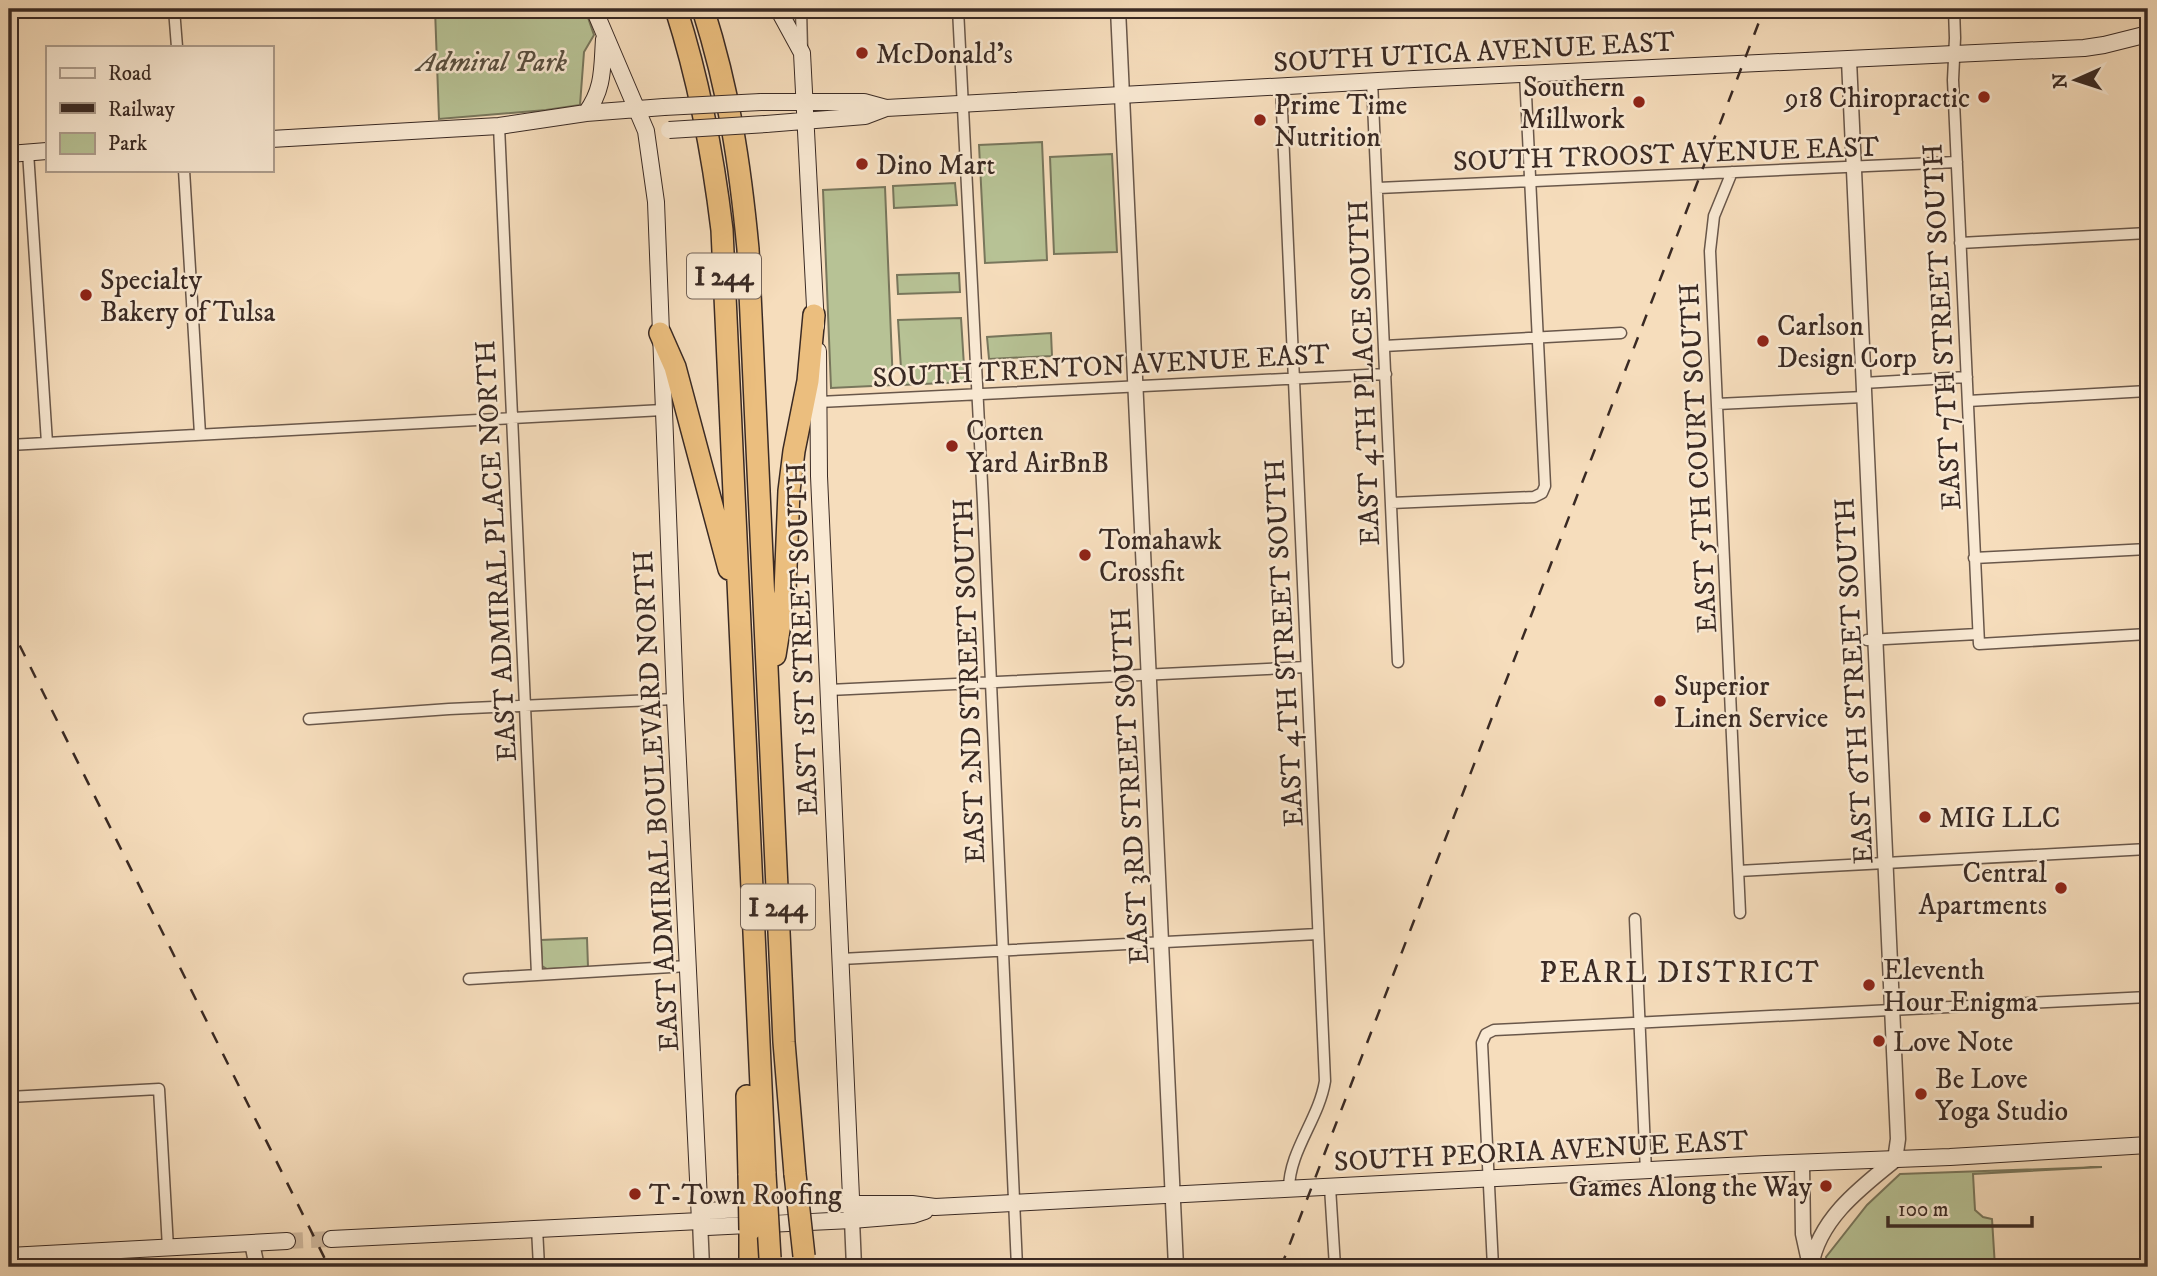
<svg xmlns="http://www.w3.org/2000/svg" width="2157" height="1276" font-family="'IM FELL DW Pica',serif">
<rect width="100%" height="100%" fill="#f6ddbc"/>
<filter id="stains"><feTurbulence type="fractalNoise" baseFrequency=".00286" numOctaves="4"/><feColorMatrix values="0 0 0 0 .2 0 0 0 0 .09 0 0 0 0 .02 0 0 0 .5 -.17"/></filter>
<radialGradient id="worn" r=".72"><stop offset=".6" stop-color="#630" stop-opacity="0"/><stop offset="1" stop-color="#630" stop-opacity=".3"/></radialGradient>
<!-- green -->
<path fill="#b7c295" stroke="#78765c" stroke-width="2" d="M435 9H585L594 35 584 52 580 105 546 110 439 119Z
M1042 142 1047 260 985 263 979 145Z
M1112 154 1117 252 1054 254 1050 157Z
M955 183 957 205 894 208 893 186Z
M885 187 893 385 831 388 823 190Z
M959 273 960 292 898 294 897 275Z
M961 318 965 382 902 385 898 320Z
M1051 333 1052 356 989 359 987 337Z
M587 938 588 967 547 969 542 966 541 940Z
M2102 1167 1973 1174 1975 1210 1983 1217 1992 1219 1995 1267H2004H1827L1826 1257 1867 1205 1900 1174Z"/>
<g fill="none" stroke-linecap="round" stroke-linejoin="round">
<!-- secondary-tunnel -->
<path stroke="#d0b99e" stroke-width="16" stroke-dasharray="16 8" stroke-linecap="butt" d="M287 1241 331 1239"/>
<defs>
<path id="minor" d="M174 9 177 47
M801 9 802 50
M958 9 983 503 1017 1267
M1954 9 1955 38 1953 80 1979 644 2148 634
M1372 81 1398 662
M1281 87 1325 1081C1319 1119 1289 1151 1289 1189
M499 126 537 974
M28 152 47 443
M184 170 200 434
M1732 172 1714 216 1710 251 1740 913
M1378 188 1957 162
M1960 243 2148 233
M1384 346 1621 333
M1863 383 1967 377
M1968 401 2148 391
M819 402 1386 374
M1717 404 1864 397
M9 445 663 410
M1391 503 1534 497 1542 493 1545 486 1525 74
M1974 558 2148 549
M1867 640 1978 634
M829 690 1306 667
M309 719 449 709 675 699
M1738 871 2148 849
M1635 919 1646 1172
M841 959 1318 934
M469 979 688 966
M9 1097 159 1089 168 1248
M1330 1187 1335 1267
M537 1228 539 1267
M115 1251 116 1267
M1493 1267 1482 1043 1486 1034 1494 1030 2148 997
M2093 1267 2148 1264"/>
<path id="tertiary" d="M1118 9 1176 1267
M1802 1163 1803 1234 1810 1266
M852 1220 854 1267
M700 1221 702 1267
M252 1243 257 1267
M1811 1267C1818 1220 1860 1188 1895 1160L1898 1139 1849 60"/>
<path id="secondary" d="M594 9 646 131 656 202 675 699 700 1221
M778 9 802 53 816 326
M761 102H864L886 108
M586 113C604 89 602 68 604 39
M766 124 865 116 886 108 1414 79 2084 48 2104 45 2148 34
M271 139 499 126 586 113 664 107
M9 154 47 151
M818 351 819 476 852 1220
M700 1221 706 1211 830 1204H912L935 1207 1766 1164 1950 1157 2148 1145
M700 1221 707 1227 852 1220 913 1215 925 1211
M331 1239 700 1221
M9 1256 287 1241"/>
<path id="motorway" d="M676 9C699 81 713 155 722 230L765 1174
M703 9C729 91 740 164 748 249L784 1042 795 1174
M660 333 675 367 729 569
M775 655 785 592 789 491 794 451 808 381 814 315
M747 1096 749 1175
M750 1230V1267"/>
</defs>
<!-- minor casing -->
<use href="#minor" stroke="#69574a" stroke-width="13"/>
<!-- tertiary casing -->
<use href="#tertiary" stroke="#69574a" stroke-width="17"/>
<!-- secondary casing -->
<use href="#secondary" stroke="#3a2a24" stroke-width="18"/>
<!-- motorway casing -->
<use href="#motorway" stroke="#3a2a24" stroke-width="24"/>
<!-- minor -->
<use href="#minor" stroke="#f9e9d3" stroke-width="10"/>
<!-- tertiary -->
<use href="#tertiary" stroke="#f9e9d3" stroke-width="14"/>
<!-- secondary -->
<use href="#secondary" stroke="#f9e9d3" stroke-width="16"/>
<!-- motorway -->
<use href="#motorway" stroke="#ebbe7e" stroke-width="21"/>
<!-- rail -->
<path stroke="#3a2a24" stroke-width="2.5" stroke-dasharray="12 12" stroke-linecap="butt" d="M9 624 329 1267
M1281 1267 1764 9"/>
<defs>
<path id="secondary-bridge" d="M664 107 761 102
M669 130 766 124"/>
<path id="motorway-bridge" d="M765 1174 770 1258
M795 1174 804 1256
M749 1175 750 1230"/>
</defs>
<!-- secondary-bridge casing -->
<use href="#secondary-bridge" stroke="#3a2a24" stroke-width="18" stroke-linecap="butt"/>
<!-- motorway-bridge casing -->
<use href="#motorway-bridge" stroke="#3a2a24" stroke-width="24" stroke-linecap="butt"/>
<!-- secondary-bridge -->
<use href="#secondary-bridge" stroke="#f9e9d3" stroke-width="16"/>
<!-- motorway-bridge -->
<use href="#motorway-bridge" stroke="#ebbe7e" stroke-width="21"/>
</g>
<!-- markers -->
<g fill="#8f2418" stroke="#f9e9d3" stroke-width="2.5">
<circle cx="862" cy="53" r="7"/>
<circle cx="1984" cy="97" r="7"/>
<circle cx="1639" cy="102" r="7"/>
<circle cx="1260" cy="120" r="7"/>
<circle cx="862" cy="164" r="7"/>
<circle cx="86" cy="295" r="7"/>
<circle cx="1763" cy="341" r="7"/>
<circle cx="952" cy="446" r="7"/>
<circle cx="1085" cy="555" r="7"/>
<circle cx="1660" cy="701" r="7"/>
<circle cx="1925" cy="817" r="7"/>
<circle cx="2061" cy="888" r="7"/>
<circle cx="1869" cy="985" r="7"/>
<circle cx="1879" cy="1041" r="7"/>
<circle cx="1921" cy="1094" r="7"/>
<circle cx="1826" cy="1186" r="7"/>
<circle cx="635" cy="1194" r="7"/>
</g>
<g text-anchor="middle" stroke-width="5" stroke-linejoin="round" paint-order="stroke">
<!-- shield labels -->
<g fill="#f9e9d3" stroke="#736358" stroke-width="2">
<rect x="687" y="253.5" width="74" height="45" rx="5"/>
<rect x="741" y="884.5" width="74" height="45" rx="5"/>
</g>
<g font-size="26" font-weight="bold" fill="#3a2a24">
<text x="724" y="285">I 244</text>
<text x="778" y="916">I 244</text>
</g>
<!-- street labels -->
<g font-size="28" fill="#3a2a24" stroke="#f9e9d3">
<text transform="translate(1474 51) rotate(-3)" y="10">SOUTH UTICA AVENUE EAST</text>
<text transform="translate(1666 153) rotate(-2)" y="10">SOUTH TROOST AVENUE EAST</text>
<text transform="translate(1941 327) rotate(-93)" y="10">EAST 7TH STREET SOUTH</text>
<text transform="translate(1101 365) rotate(-3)" y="10">SOUTH TRENTON AVENUE EAST</text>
<text transform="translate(1363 373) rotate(-92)" y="10">EAST 4TH PLACE SOUTH</text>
<text transform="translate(1697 458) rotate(-93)" y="10">EAST 5TH COURT SOUTH</text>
<text transform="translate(495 551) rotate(-93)" y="10">EAST ADMIRAL PLACE NORTH</text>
<text transform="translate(801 639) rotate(-92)" y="10">EAST 1ST STREET SOUTH</text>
<text transform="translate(1283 643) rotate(-93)" y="10">EAST 4TH STREET SOUTH</text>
<text transform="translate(968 681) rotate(-92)" y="10">EAST 2ND STREET SOUTH</text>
<text transform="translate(1853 681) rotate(-93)" y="10">EAST 6TH STREET SOUTH</text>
<text transform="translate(1129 786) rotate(-93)" y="10">EAST 3RD STREET SOUTH</text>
<text transform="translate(655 801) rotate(-93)" y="10">EAST ADMIRAL BOULEVARD NORTH</text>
<text transform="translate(1541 1150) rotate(-3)" y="10">SOUTH PEORIA AVENUE EAST</text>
</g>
<!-- poi labels -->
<g font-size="28" fill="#3a2a24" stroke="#f9e9d3" text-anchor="start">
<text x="876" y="63">McDonald's</text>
<text x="1625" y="96" text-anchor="end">Southern<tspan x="1625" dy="32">Millwork</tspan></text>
<text x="1970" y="107" text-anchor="end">918 Chiropractic</text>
<text x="1274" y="114">Prime Time<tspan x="1274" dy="32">Nutrition</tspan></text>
<text x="876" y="174">Dino Mart</text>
<text x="100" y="289">Specialty<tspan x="100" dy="32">Bakery of Tulsa</tspan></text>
<text x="1777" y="335">Carlson<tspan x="1777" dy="32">Design Corp</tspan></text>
<text x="966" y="440">Corten<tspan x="966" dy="32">Yard AirBnB</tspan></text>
<text x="1099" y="549">Tomahawk<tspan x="1099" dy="32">Crossfit</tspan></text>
<text x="1674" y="695">Superior<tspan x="1674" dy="32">Linen Service</tspan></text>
<text x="1939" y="827">MIG LLC</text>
<text x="2047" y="882" text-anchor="end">Central<tspan x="2047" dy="32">Apartments</tspan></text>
<text x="1883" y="979">Eleventh<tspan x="1883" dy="32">Hour Enigma</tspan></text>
<text x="1893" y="1051">Love Note</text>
<text x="1935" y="1088">Be Love<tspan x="1935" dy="32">Yoga Studio</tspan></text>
<text x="1812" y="1196" text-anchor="end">Games Along the Way</text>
<text x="649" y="1204">T-Town Roofing</text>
</g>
<!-- park labels -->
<g font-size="28" font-style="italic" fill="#595040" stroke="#f9e9d3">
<text x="492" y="71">Admiral Park</text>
</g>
<!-- neighbourhood labels -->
<g font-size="30" letter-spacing="2" fill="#3a2a24" stroke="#f9e9d3">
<text x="1680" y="982">PEARL DISTRICT</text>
</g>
</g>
<!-- margin -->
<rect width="2157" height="1276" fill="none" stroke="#f6ddbc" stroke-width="35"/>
<rect x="10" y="10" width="2136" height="1255" fill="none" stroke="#3a2a24" stroke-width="3.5"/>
<rect x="18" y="18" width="2122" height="1241" fill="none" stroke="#3a2a24" stroke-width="2"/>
<!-- legend -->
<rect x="46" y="46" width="228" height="126" fill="#f9e9d3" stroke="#ad9d8d" stroke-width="2"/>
<rect x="60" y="68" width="35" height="10" fill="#f9e9d3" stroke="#ad9d8d" stroke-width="2"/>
<text x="108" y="80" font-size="21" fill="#3a2a24">Road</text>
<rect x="60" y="103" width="35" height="10" fill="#3a2a24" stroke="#ad9d8d" stroke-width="2"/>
<text x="108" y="116" font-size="21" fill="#3a2a24">Railway</text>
<rect x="60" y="133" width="35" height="21" fill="#b7c295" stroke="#ad9d8d" stroke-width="2"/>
<text x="108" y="150" font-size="21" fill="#3a2a24">Park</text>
<!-- north arrow -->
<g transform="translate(2076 80) rotate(267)" stroke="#f9e9d3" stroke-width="5" paint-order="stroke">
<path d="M0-5L12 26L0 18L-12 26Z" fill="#3a2a24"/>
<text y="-10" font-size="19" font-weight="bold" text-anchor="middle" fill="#3a2a24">N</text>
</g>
<!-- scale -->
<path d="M1888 1216v10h144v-10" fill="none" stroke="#3a2a24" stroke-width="3.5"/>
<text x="1898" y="1216" font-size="21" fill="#3a2a24" stroke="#f9e9d3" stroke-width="5" paint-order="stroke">100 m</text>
<rect width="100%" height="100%" filter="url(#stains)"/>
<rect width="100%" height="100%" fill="url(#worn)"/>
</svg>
